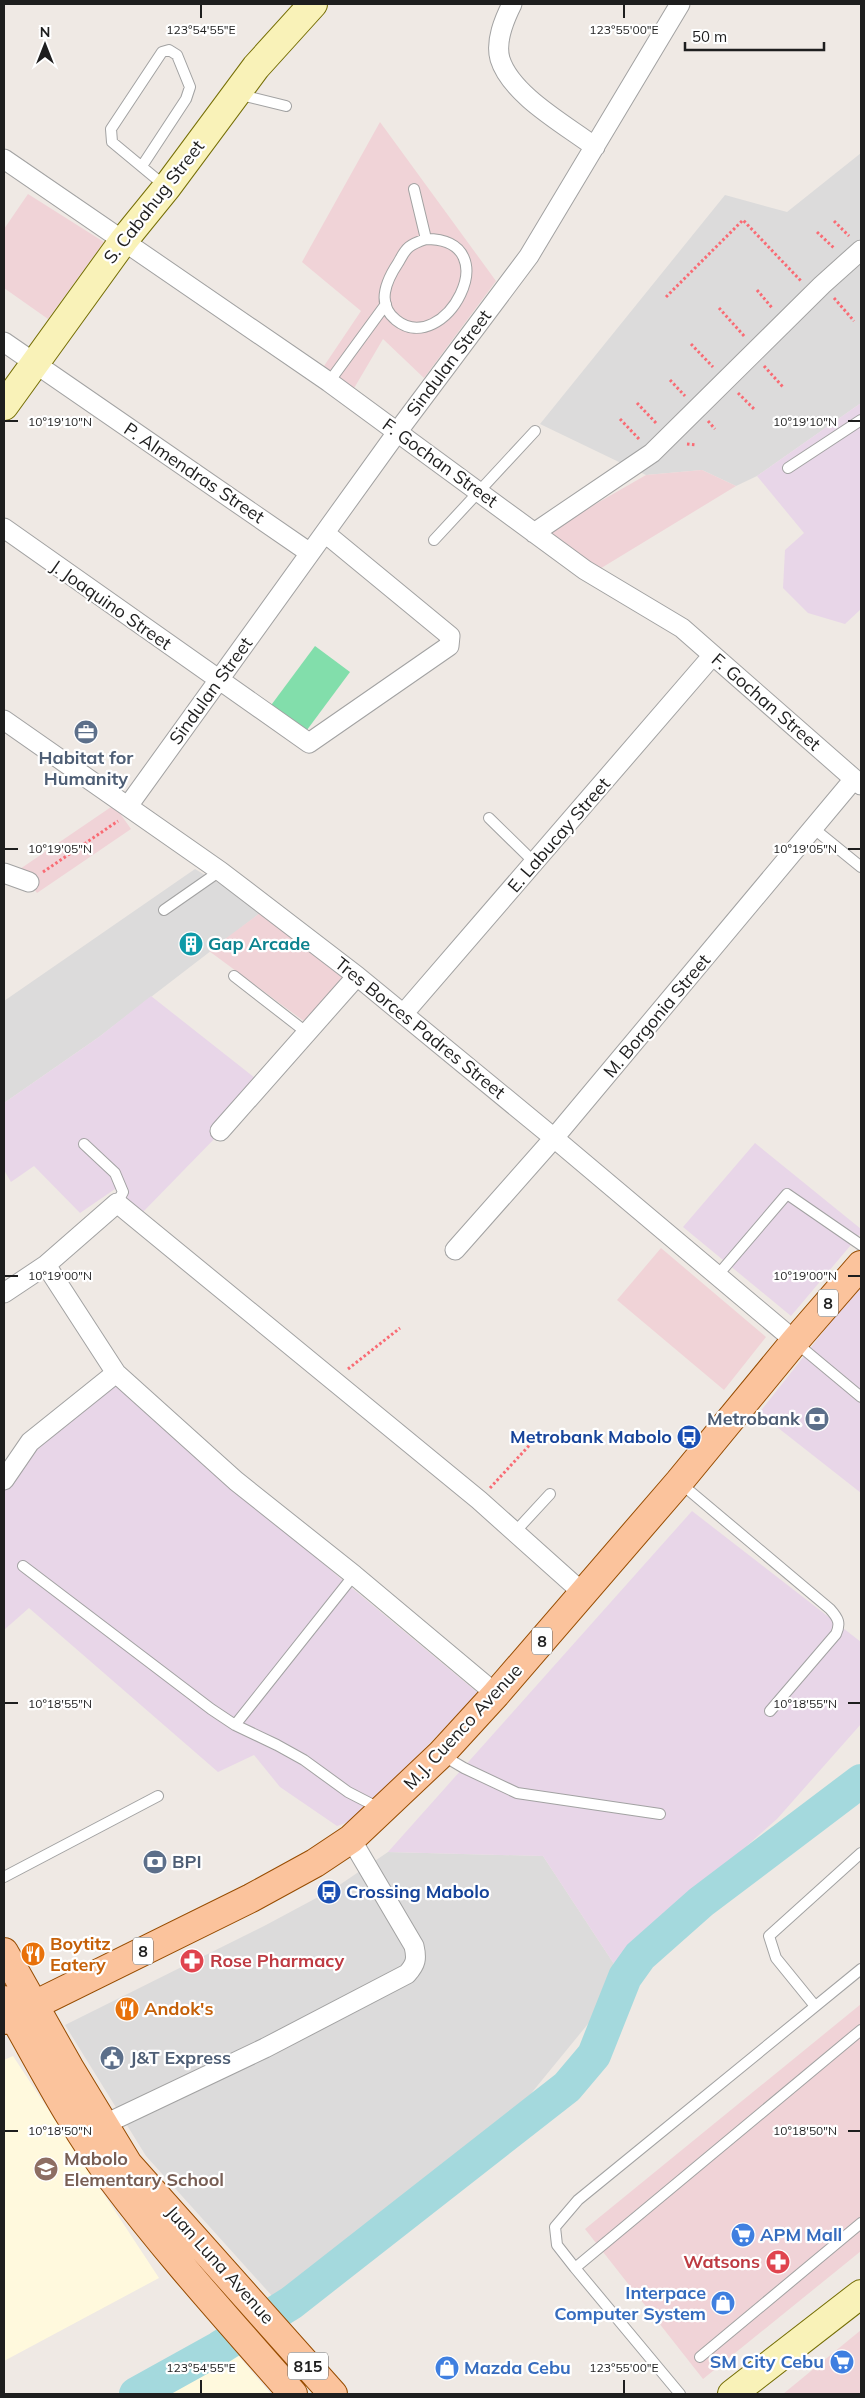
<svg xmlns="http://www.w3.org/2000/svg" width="865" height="2398" font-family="Mulish,sans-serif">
<rect width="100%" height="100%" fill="#efe9e4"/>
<!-- residential -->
<path fill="#dcdbdb" d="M861 153V403L757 476 736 486 702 470 646 475 540 424 725 195 787 212Z
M195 869 264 910 99 1037 4 1103V1001Z
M388 1852 543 1856 614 1964 592 2019 529 2096 273 2297 146 2156 65 2025 266 1925 335 1888Z"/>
<!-- commercial -->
<path fill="#f0d3d7" d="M380 122 496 281 424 378 383 339 353 390 324 366 361 311 302 262Z
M28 194 104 242 48 319 4 288V229Z
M702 470 736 486 598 570 547 532 646 475Z
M114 805 131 829 37 893 20 869Z
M264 910 347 979 305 1022 209 951Z
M661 1248 766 1337 724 1390 617 1300Z
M861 2004V2251L703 2379 585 2229Z
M861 2330V2394H783Z"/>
<!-- industrial -->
<path fill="#e8d6e8" d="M861 403V609L845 624 808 613 783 588 785 550 804 533 757 476Z
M151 996 259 1081 219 1134 142 1213 115 1189 80 1213 34 1166 11 1182 4 1170V1103L99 1037Z
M755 1143 861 1229V1233L791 1316 683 1227Z
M861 1284V1493L759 1413Z
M116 1383 340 1578 478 1693 357 1819 337 1826 280 1787 254 1755 218 1772 29 1608 4 1630V1492L34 1446Z
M692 1511 861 1642V1724L777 1819 614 1964 543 1856 388 1852Z"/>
<!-- education -->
<path fill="#fff9dd" d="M13 2056 159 2278 4 2361V2060Z
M231 2347 271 2394H171Z"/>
<!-- pitch -->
<path fill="#82deab" d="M315 646 350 672 304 734 269 708Z"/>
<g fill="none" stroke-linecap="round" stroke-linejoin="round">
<!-- river -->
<path stroke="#a4d9dd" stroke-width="34" d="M136 2394 219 2348 291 2303 567 2087 594 2055 625 1977 640 1956 701 1902 861 1781"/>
<defs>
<path id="lane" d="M237 94 286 106
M142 166 186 99 190 87 177 55 169 50 162 52 111 129 112 142 165 186
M414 189 426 239
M426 239C510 239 444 359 396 320 376 304 386 281 398 263 401 258 404 251 409 247 414 243 420 241 426 239Z
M329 382 386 304
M788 468 861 420
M434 540 535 431
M489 818 535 863
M813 828 861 867
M164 910 220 871
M234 976 306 1032
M84 1144 115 1173 123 1192 117 1203
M717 1276 787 1194 861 1245
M795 1342 861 1397
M679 1482 830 1609C838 1618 841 1623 836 1634L770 1711
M514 1533 550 1494
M23 1566 211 1709 235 1725 277 1745 304 1760 348 1792 381 1809
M235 1725 354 1575
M442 1755 464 1768 517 1793 660 1814
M4 1877 158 1796
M815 2006 776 1958 769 1936 861 1853
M575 2268 861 2030
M700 2357 861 2223
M680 2394 575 2268 557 2245 555 2227 578 2200 861 1969"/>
<path id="street" d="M512 4C504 20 495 41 500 59 511 95 566 125 595 147
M4 159 329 382 585 570 682 628 861 785
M4 342 310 553
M4 528 309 743 449 646 450 636 325 533
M534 533 652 453 822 285 861 250
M4 720 220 871 357 976 554 1138 795 1341
M128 806 398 431 529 256 680 4
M4 873 29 882
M404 1013 713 655
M220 1131 357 976
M455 1250 554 1138 854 779
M46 1265 116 1373 236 1481 354 1575 496 1694
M4 1293 46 1265 117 1203 479 1500 583 1593
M4 1480 30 1442 116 1373
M103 2125 265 2048 407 1974C416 1964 417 1959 414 1946L351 1839"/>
<path id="secondary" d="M4 406 124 240 167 187 256 67 313 4
M732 2394 861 2294"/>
<path id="primary" d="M4 1952 69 2067 128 2164 333 2394
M4 2000C39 2060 70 2123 112 2179 168 2254 232 2324 293 2394
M4 2020 251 1898 315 1863 351 1839 441 1754 496 1694 679 1482 795 1341 861 1265"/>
</defs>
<!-- lane casing -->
<use href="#lane" stroke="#a2a2a2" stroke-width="12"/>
<!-- street casing -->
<use href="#street" stroke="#a2a2a2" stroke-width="21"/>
<!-- secondary casing -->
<use href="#secondary" stroke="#756e05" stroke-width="30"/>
<!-- primary casing -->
<use href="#primary" stroke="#974c01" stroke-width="30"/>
<!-- path -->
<path stroke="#f96b74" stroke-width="3" stroke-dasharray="2.5 2.5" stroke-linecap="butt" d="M834 221 849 236
M817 232 835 249
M757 290 773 309
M666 297 743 220 801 281
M834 298 854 321
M719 308 745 337
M691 344 713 367
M764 366 783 387
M670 380 685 396
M738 393 755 410
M637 403 657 424
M620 419 639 439
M708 421 715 429
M687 444 696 445
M43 872 118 821
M348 1369 400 1328
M490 1488 537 1437"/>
<!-- lane -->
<use href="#lane" stroke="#fff" stroke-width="10"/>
<!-- street -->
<use href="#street" stroke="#fff" stroke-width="19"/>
<!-- secondary -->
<use href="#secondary" stroke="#f9f2b8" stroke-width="28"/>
<!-- primary -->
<use href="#primary" stroke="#fbc39c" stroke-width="28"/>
</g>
<!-- ticks -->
<path fill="none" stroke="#1e1e1e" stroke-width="2" d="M201 5V18M624 5V18M5 421H18M848 421H860M5 849H18M848 849H860M5 1276H18M848 1276H860M5 1703H18M848 1703H860M5 2131H18M848 2131H860M201 2380V2393M624 2380V2393"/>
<!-- icons -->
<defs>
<symbol id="office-disc" viewBox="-11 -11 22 22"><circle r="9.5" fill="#5c6f8a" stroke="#fff"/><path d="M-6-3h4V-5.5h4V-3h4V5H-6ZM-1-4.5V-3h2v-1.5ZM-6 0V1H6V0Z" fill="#fff"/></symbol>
<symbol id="building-disc" viewBox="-11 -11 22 22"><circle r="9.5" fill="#0f9aa8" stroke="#fff"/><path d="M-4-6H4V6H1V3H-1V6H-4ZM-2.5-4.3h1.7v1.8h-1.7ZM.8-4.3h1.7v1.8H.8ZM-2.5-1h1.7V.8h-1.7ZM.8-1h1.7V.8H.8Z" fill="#fff"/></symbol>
<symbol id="bank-disc" viewBox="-11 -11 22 22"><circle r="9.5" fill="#5c6f8a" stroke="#fff"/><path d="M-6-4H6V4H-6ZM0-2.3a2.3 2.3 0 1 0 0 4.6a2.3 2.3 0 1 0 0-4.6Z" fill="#fff"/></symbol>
<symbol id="bus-disc" viewBox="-11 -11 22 22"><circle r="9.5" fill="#1a4fb4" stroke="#fff"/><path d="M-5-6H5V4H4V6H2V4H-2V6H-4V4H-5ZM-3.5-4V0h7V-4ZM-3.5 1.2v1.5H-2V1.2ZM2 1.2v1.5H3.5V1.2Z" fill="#fff"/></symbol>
<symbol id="restaurant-disc" viewBox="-11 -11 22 22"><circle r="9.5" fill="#e8710a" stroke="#fff"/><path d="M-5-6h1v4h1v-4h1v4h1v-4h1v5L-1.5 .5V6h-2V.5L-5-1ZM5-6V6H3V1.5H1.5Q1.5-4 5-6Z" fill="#fff"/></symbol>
<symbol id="pharmacy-disc" viewBox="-11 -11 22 22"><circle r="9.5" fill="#e0444e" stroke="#fff"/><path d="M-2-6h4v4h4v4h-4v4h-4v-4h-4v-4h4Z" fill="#fff"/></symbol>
<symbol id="civic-disc" viewBox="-11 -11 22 22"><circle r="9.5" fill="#5c6f8a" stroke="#fff"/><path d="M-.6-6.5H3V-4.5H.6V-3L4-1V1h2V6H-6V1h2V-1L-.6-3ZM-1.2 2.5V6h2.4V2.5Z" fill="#fff"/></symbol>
<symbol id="school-disc" viewBox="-11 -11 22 22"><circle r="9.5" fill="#8d6e63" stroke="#fff"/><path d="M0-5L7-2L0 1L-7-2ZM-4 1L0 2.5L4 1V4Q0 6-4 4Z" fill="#fff"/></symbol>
<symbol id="supermarket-disc" viewBox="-11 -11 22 22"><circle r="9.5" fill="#3f7fe0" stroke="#fff"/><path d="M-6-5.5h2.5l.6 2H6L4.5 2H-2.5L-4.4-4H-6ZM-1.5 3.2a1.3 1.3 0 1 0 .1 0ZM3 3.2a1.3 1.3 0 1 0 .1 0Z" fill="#fff"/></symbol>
<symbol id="shop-disc" viewBox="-11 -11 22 22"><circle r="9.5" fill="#3f7fe0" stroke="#fff"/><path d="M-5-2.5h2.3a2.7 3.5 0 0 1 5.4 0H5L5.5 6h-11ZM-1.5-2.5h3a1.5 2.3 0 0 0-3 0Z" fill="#fff"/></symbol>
</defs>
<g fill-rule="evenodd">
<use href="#office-disc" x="72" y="718" width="28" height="28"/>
<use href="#building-disc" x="177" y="930" width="28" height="28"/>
<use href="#bank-disc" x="803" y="1405" width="28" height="28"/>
<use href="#bus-disc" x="675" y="1423" width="28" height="28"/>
<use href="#bank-disc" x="141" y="1848" width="28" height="28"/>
<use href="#bus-disc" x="315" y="1878" width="28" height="28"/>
<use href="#restaurant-disc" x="19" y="1940" width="28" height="28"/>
<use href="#pharmacy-disc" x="178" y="1947" width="28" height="28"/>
<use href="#restaurant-disc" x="113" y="1995" width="28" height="28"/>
<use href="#civic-disc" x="98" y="2044" width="28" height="28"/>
<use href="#school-disc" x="32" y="2155" width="28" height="28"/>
<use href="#supermarket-disc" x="729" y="2221" width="28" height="28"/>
<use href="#pharmacy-disc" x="764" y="2248" width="28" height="28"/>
<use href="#shop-disc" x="709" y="2289" width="28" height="28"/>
<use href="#supermarket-disc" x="828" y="2348" width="28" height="28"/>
<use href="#shop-disc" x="433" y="2354" width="28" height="28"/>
</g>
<g text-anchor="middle" stroke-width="4.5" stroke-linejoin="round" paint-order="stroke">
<!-- shield labels -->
<g fill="#fff" stroke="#626262" stroke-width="1">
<rect x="818" y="1289.5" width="20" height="27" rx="4"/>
<rect x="532" y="1627.5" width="20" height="27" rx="4"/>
<rect x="133" y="1937.5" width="20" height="27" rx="4"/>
<rect x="288" y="2352.5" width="40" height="27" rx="4"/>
</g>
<g font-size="16" font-weight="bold" fill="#1e1e1e">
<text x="828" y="1309">8</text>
<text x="542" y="1647">8</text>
<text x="143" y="1957">8</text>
<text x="308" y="2372">815</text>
</g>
<!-- street labels -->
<g font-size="18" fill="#1e1e1e" stroke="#fff">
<text transform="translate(154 202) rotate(-52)" y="6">S. Cabahug Street</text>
<text transform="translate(449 363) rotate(-53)" y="6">Sindulan Street</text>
<text transform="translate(440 463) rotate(36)" y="6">F. Gochan Street</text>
<text transform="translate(194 473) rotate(34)" y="6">P. Almendras Street</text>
<text transform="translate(111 605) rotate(35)" y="6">J. Joaquino Street</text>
<text transform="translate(211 691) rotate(-54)" y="6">Sindulan Street</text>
<text transform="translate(766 702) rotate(41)" y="6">F. Gochan Street</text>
<text transform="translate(559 835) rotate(-49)" y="6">E. Labucay Street</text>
<text transform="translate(657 1016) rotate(-50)" y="6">M. Borgonia Street</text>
<text transform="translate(420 1028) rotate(39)" y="6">Tres Borces Padres Street</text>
<text transform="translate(463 1727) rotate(-47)" y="6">M.J. Cuenco Avenue</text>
<text transform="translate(220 2265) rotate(48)" y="6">Juan Luna Avenue</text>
</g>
<!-- service labels -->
<g font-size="18" font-weight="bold" fill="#4e5e75" stroke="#fff" text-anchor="start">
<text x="86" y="764" text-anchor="middle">Habitat for<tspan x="86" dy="21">Humanity</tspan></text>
<text x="800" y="1425" text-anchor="end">Metrobank</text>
<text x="172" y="1868">BPI</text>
<text x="130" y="2064">J&amp;T Express</text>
</g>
<!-- culture labels -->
<g font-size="18" font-weight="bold" fill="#0d838f" stroke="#fff" text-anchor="start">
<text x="208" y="950">Gap Arcade</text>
</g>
<!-- transit labels -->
<g font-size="18" font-weight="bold" fill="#164399" stroke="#fff" text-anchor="end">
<text x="672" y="1443">Metrobank Mabolo</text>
<text x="346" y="1898" text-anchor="start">Crossing Mabolo</text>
</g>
<!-- food labels -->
<g font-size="18" font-weight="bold" fill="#c56008" stroke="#fff" text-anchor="start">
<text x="50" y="1950">Boytitz<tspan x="50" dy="21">Eatery</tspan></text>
<text x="144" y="2015">Andok's</text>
</g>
<!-- health labels -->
<g font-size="18" font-weight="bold" fill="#be3a42" stroke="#fff" text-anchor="start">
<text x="210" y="1967">Rose Pharmacy</text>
<text x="760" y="2268" text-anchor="end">Watsons</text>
</g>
<!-- education labels -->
<g font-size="18" font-weight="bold" fill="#785e54" stroke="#fff" text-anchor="start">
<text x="64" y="2165">Mabolo<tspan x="64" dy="21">Elementary School</tspan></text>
</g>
<!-- shop labels -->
<g font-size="18" font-weight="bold" fill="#366cbe" stroke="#fff" text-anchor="start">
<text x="760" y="2241">APM Mall</text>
<text x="706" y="2299" text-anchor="end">Interpace<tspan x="706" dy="21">Computer System</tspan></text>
<text x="824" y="2368" text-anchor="end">SM City Cebu</text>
<text x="464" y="2374">Mazda Cebu</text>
</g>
</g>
<g font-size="12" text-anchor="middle" fill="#1e1e1e" stroke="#fff" stroke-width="4.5" stroke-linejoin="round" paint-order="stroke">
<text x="201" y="34">123°54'55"E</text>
<text x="624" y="34">123°55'00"E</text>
<text x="60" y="426">10°19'10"N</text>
<text x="805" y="426">10°19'10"N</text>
<text x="60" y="853">10°19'05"N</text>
<text x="805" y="853">10°19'05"N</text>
<text x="60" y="1280">10°19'00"N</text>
<text x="805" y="1280">10°19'00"N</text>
<text x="60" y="1708">10°18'55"N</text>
<text x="805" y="1708">10°18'55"N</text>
<text x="60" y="2135">10°18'50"N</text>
<text x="805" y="2135">10°18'50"N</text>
<text x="201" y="2372">123°54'55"E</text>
<text x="624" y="2372">123°55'00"E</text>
</g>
<!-- border -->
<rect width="865" height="2398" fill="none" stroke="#1e1e1e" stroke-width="10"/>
<!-- north arrow -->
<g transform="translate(45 45)" stroke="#ffffff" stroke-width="4" paint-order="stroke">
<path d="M0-4L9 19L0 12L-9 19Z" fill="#1e1e1e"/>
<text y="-8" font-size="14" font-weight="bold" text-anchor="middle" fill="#1e1e1e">N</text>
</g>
<!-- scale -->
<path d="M685 42v8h139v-8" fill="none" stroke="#1e1e1e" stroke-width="2.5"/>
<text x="692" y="42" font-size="15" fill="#1e1e1e" stroke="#ffffff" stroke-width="4" paint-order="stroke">50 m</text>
</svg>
